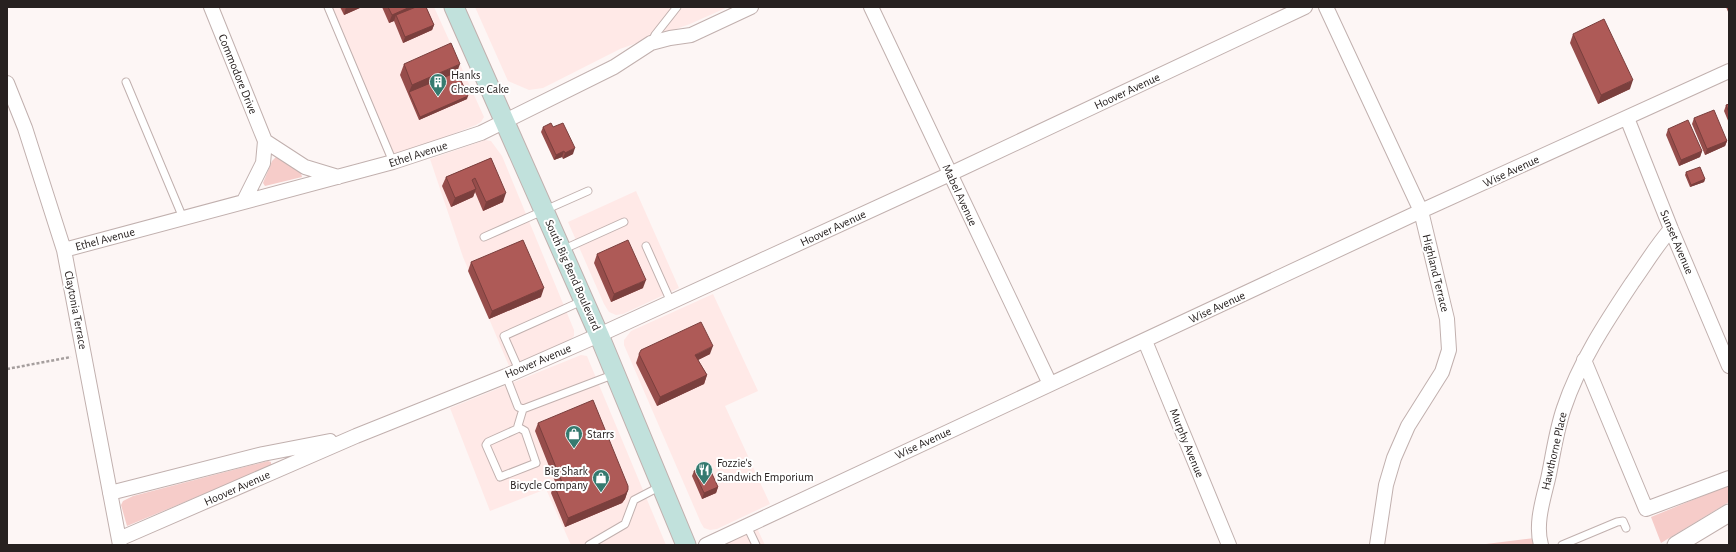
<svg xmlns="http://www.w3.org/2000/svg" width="1736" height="552" font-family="'Alegreya Sans',sans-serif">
<rect width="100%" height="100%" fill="#fdf6f5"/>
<!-- built -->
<path fill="#ffe9e7" d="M324 7H434L484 117 481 122 476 125 412 150 386 157Z
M475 7H728L690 24 620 49 543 88 529 90 508 81Z
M485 140 491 141 502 156 574 330V336L569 341 509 366 463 257 430 159Z
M636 191 679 288 623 314 616 315 609 312 604 304 568 222Z
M713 294 758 391 725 406 770 504 717 529 710 530 704 528 701 523 624 345V340L631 331Z
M581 355 587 356 589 361 666 545H571L546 489 490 511 450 408Z
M757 528 765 545H722Z"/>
<!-- green -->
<path fill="#f6ccc9" d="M276 157 301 173 302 177 265 186 263 183 272 161Z
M268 461 271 462V466L127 526 121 505 123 501 133 496Z
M1729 485V502L1661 543 1651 517Z
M1535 538V545H1478Z"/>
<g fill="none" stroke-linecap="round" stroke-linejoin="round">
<defs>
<path id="service" d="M328 7 393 162
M651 43 655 35 677 7
M126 82 183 218
M484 237 588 191
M646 246 671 302
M562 250 624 222
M519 370 504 336 582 301
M506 376 518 407 523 409
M523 409 615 374
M518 427 525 431 536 463 500 477 486 445 488 442 517 429 523 409
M747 526 756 545
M589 545 625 524 634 500 661 486
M1562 545 1617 522 1623 521 1626 528"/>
<path id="minor" d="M211 7 265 141 263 163 244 201
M871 7 1050 384
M1326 7 1421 211 1447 319 1449 350 1442 372 1408 426 1394 458 1386 485 1377 545
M7 83 25 128 64 250 120 545
M1627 118 1671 229 1729 366
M265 141 305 167 338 177
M64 250 393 162 481 133 614 67 651 43 670 38 691 35 751 7
M1145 341 1229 545
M1584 360 1646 509 1729 478
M110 493 263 454 330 441
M119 539 356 436 506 376 599 335 950 174 1305 7
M706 545 1421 211 1729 71
M1541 545C1535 524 1543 500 1548 479 1553 456 1556 431 1564 408 1579 363 1606 322 1632 283 1645 265 1656 246 1671 229"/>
<path id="tertiary" d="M1676 545 1729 513"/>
<path id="secondary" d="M454 7 599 335 686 545"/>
</defs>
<!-- service casing -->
<use href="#service" stroke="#c1b0ae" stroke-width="9"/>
<!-- minor casing -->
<use href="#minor" stroke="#c1b0ae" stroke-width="16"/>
<!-- tertiary casing -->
<use href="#tertiary" stroke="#c1b0ae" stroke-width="19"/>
<!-- secondary casing -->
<use href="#secondary" stroke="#c1b0ae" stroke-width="21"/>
<!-- path -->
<path stroke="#a59e9d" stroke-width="2.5" stroke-dasharray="3 2" stroke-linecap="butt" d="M7 369 71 357"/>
<!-- service -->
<use href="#service" stroke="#fff" stroke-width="7"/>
<!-- minor -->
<use href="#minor" stroke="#fff" stroke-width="14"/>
<!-- tertiary -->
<use href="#tertiary" stroke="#fff" stroke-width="17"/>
<!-- secondary -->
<use href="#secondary" stroke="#c1e1dc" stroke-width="19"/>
</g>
<!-- wall -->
<path fill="#964d4b" d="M340 7H362L344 15Z
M382 7H426L434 25 432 30 403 43 394 21 389 23Z
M1726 7H1729V14Z
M1573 34 1630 89 1598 104 1570 43Z
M404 64 457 72 467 99 419 120 400 75Z
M1729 104V123L1724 111 1726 105Z
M1694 118 1727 141 1725 146 1705 155 1692 124Z
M543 127H553L573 154 563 159 562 157 554 160 541 132Z
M1668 129 1702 151 1700 157 1679 166 1666 135Z
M491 158 503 202 483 211 475 192 473 197 451 207 442 186 446 177Z
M1686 172 1705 179 1704 182 1690 187 1685 175Z
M597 254 643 288 611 302 594 263Z
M471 262 541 297 489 319 468 271Z
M639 354H710L698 360 707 375 704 384 657 406 636 363Z
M538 423 628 490 625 499 622 503 565 527 551 493 554 485 556 484 535 431Z
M694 471 718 487 716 493 702 499 692 476Z"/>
<!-- shaded-wall -->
<path fill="#7a3f3d" d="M346 7H362L344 15Z
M410 7H423L396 15 394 21 389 23 392 15Z
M434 25 432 30 403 43 405 37Z
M460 64 456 75 409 92 412 85Z
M1633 80 1630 89 1598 104 1601 95Z
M468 96 467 99 419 120 420 117Z
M1727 141 1725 146 1705 155 1707 149Z
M575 148 573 154 563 159 565 153Z
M564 151 562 157 554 160 556 155Z
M1702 151 1700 157 1679 166 1681 160Z
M1705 179 1704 182 1690 187 1691 185Z
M476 189 473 197 451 207 455 198Z
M506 193 503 202 483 211 486 202Z
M646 280 643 288 611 302 614 294Z
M544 288 541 297 489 319 492 311Z
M713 346 710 354 692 363 695 355Z
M707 375 704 384 657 406 660 397Z
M718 487 716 493 702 499 704 493Z
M628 490 625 499 622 503 565 527 568 518Z"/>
<!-- building -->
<path fill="#ae5a57" stroke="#7a3f3d" d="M388 7H410L392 15Z
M416 7H426L434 25 405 37 396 15Z
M1604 19 1633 80 1601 95 1573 34Z
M451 43 460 64 412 85 404 64Z
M457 72 468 96 420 117 409 92Z
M1729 104V113L1726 105Z
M1714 110 1727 141 1707 149 1694 118Z
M1688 120 1702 151 1681 160 1668 129Z
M551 123 553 127 563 123 575 148 565 153 564 151 556 155 543 127Z
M491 158 506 193 486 202 475 178 472 180 476 189 455 198 446 177Z
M1700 167 1705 179 1691 185 1686 172Z
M523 240 544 288 492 311 471 262Z
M628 240 646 280 614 294 597 254Z
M701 322 713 346 695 355 707 375 660 397 639 354 641 350Z
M593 400 628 486V490L625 494 568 518 554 485 562 482 538 423Z
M708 465 718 487 704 493 694 471Z"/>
<!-- icons -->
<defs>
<symbol id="building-pin" viewBox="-11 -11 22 30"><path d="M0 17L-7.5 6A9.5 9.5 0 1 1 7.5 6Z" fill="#357a6f" stroke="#fff"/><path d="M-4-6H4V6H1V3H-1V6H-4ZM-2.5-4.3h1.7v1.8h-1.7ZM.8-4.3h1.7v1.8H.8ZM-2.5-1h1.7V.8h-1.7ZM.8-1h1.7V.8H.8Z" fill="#fff"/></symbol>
<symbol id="shop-pin" viewBox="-11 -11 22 30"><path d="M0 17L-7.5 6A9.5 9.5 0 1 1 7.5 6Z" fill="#357a6f" stroke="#fff"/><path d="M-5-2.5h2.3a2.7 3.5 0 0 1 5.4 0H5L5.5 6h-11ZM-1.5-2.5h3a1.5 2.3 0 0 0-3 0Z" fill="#fff"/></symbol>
<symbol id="restaurant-pin" viewBox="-11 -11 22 30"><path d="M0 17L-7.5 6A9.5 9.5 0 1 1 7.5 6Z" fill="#357a6f" stroke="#fff"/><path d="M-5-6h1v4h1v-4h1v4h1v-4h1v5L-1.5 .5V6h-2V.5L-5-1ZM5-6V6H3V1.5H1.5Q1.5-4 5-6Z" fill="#fff"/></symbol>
</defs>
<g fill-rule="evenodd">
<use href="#building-pin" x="428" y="72" width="20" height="27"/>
<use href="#shop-pin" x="564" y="424" width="20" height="27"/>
<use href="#restaurant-pin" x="694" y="460" width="20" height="27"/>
<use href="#shop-pin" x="591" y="468" width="20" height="27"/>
</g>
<g text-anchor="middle" stroke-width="4" stroke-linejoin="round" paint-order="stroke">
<!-- street labels -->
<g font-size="12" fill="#272120" stroke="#fff">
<text transform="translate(238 74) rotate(68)" y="4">Commodore Drive</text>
<text transform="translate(1127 91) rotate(-25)" y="4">Hoover Avenue</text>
<text transform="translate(418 154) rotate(-18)" y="4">Ethel Avenue</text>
<text transform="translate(1511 171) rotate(-25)" y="4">Wise Avenue</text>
<text transform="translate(960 195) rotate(65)" y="4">Mabel Avenue</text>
<text transform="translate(833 228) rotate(-25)" y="4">Hoover Avenue</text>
<text transform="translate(105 239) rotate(-15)" y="4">Ethel Avenue</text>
<text transform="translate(1677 242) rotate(67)" y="4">Sunset Avenue</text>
<text transform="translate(1436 273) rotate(76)" y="4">Highland Terrace</text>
<text transform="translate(573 275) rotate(66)" y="4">South Big Bend Boulevard</text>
<text transform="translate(1217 307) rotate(-25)" y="4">Wise Avenue</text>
<text transform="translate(76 310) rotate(79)" y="4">Claytonia Terrace</text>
<text transform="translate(538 361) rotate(-23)" y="4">Hoover Avenue</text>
<text transform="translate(923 443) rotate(-25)" y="4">Wise Avenue</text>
<text transform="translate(1187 443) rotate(68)" y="4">Murphy Avenue</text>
<text transform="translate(1554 451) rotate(-77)" y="4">Hawthorne Place</text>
<text transform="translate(237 488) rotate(-24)" y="4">Hoover Avenue</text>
</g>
<!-- poi labels -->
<g font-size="12" fill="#272120" stroke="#fff" text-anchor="start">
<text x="451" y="79">Hanks<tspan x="451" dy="14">Cheese Cake</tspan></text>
<text x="587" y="438">Starrs</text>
<text x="717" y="467">Fozzie's<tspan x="717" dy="14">Sandwich Emporium</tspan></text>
<text x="588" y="475" text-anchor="end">Big Shark<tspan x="588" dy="14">Bicycle Company</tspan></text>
</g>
</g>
<!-- border -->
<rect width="1736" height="552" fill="none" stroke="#272120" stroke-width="16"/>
</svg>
